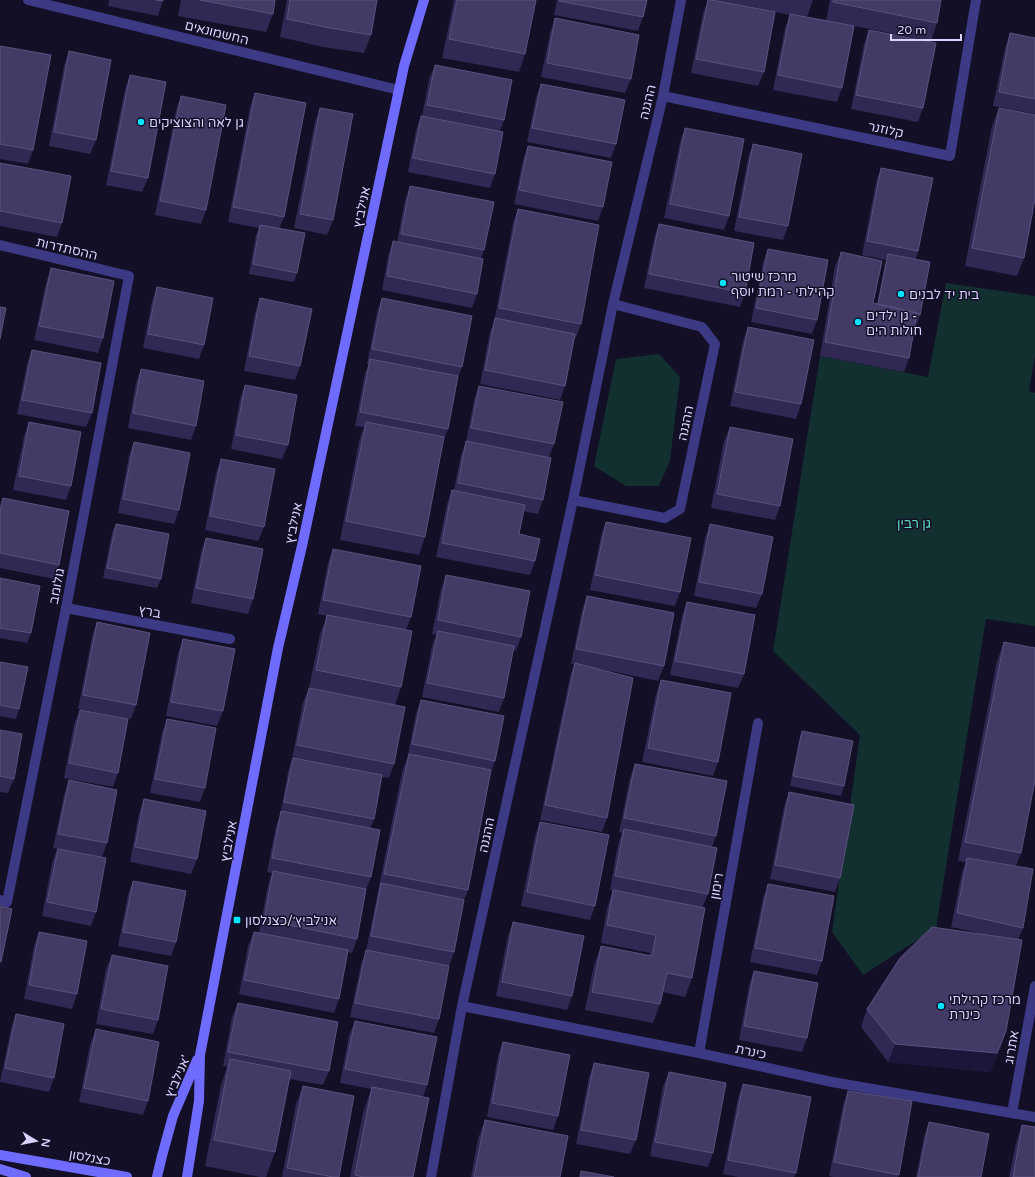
<svg xmlns="http://www.w3.org/2000/svg" width="1035" height="1177" font-family="'Varela Round','Noto Sans Hebrew',sans-serif">
<rect width="100%" height="100%" fill="#130f26"/>
<!-- green -->
<path fill="#12302f" d="M946 283 1035 296V356L1029 391 1035 393V626L986 619 936 928 863 975 832 932 860 735 773 651 820 356 928 377Z
M659 354 680 377 670 461 659 486H626L594 466 616 359Z"/>
<g fill="none" stroke-linecap="round" stroke-linejoin="round">
<!-- street -->
<path stroke="#3d3a85" stroke-width="10" d="M28 0 399 90
M663 96 950 156 976 0
M0 245 129 276 66 608 7 902 0 900
M573 500 665 518 680 509 715 344 702 327 613 304
M66 608 230 639
M462 1006 699 1053 832 1082 1035 1117
M699 1053 758 723
M1012 1113 1035 986
M431 1177 462 1006 573 500 613 304 663 96 681 0"/>
<!-- secondary -->
<path stroke="#6f6bff" stroke-width="10" d="M0 1155 127 1177
M0 1169 26 1177
M157 1177 162 1156 173 1116 197 1060
M187 1177 199 1101 200 1055 278 648 302 546 404 66 424 0"/>
</g>
<!-- wall -->
<path fill="#312854" d="M109 0H163L158 16 108 6Z
M181 0H275L273 14 266 32 178 16Z
M287 0H377L371 35 364 53 323 47 280 37Z
M454 0H536L525 54 519 72 442 58Z
M557 0H647L643 17 638 31 554 15Z
M708 0H813L807 17 826 20 830 0H941L937 23 931 41 854 26 842 88 837 102 773 90 785 28 790 15 775 12 764 72 758 86 691 73 703 13Z
M555 18 631 79 625 93 541 77 550 33Z
M869 30 923 108 918 122 851 109 864 44Z
M1010 33 1035 38V114L993 106 1005 48Z
M0 46 33 150 28 164 0 159Z
M69 51 96 140 90 154 49 146 64 66Z
M435 65 504 120 500 131 495 174 490 188 408 172 416 130 421 116H422L429 79Z
M130 75 148 178 142 192 106 185 125 89Z
M541 84 616 144 611 158 527 142 536 98Z
M255 93 284 217 279 229 297 273 294 282 249 274 256 235 259 228 228 222 250 107Z
M181 96 206 210 201 224 155 215 176 110Z
M320 108 333 220 327 235 294 228 315 122Z
M999 108 1024 258 1017 276 965 266 992 126Z
M685 128 729 216 724 230 664 218 680 142Z
M753 144 788 226 783 240 734 231 748 158Z
M528 146 603 207 598 221 514 204 523 160Z
M0 163 62 223 57 237 0 226Z
M881 168 918 251 916 259 920 315 917 324H915L909 358 904 372 820 356 835 266 841 252 873 303 877 304 885 264 886 260 862 255 876 182Z
M410 186 484 250 481 259 477 294 472 308 382 290 388 256 393 241 397 242 405 200Z
M518 209 581 324 576 338H575L565 386 560 400 480 384 490 332 494 322 513 223Z
M659 224 745 293 740 307 644 288 654 238Z
M768 249 817 320 812 334 751 322 763 263Z
M51 268 103 338 98 353 34 340 46 283Z
M157 287 204 345 199 359 143 348 152 301Z
M260 298 300 366 295 380 244 371 255 313Z
M382 298 462 367 458 378 448 429 444 439 425 537 419 555 340 540 359 441 364 427 355 426 365 373 369 364H367L377 312Z
M748 327 801 404 796 419 730 406 743 341Z
M32 350 92 413 86 427 17 414 27 364Z
M141 369 196 426 191 440 128 428 136 383Z
M245 385 288 445 282 459 231 449 240 399Z
M479 386 554 444 549 457 543 500 538 514 523 511 519 534 535 561 530 575 436 557 447 504 452 490H454L461 455 466 442 474 400Z
M29 422 71 486 66 500 13 490 24 436Z
M730 427 780 506 775 520 711 508 724 441Z
M134 442 179 510 174 524 118 513 129 456Z
M221 459 264 527 258 541 205 530 216 473Z
M3 498 59 565 54 579 0 568V505Z
M606 522 680 592 675 606 590 590 601 536Z
M116 524 161 579 157 588 103 578 112 533Z
M710 524 762 594 756 608 694 596 705 538Z
M206 538 253 599 248 614 191 603 201 552Z
M333 549 411 617 406 630 401 687 395 705 394 764 389 778 382 777 374 819 370 829 371 877 366 890 357 939 352 953 348 952 339 999 334 1013 239 994 248 946 254 932 259 933 268 885 272 873 267 872 276 826 280 816 288 772 292 759 303 702 309 688 320 634 327 616 318 614 328 563Z
M446 575 521 637 516 651 513 650 504 698 499 712 422 697 432 646 436 635 432 634 441 589Z
M0 578 31 633 27 643 0 638Z
M587 596 664 666 658 681 596 668 607 818 602 832 540 820 570 677 574 664H571L582 610Z
M687 602 744 674 738 688 670 675 682 616Z
M97 622 136 705 131 719 78 709 92 637Z
M183 639 223 711 217 726 166 716 178 653Z
M1004 642 1021 853 1016 866 1023 928 1018 940 1006 1031 1000 1049 990 1072 888 1062 861 1027 867 1009 983 934 951 927 962 872 966 862 958 861 997 661Z
M0 662 19 709 16 719 0 716Z
M661 680 718 762 713 776 642 762 656 694Z
M421 700 495 761 490 775 468 890 464 900 454 952 449 966 439 1019 434 1033 350 1017 361 964 366 951 402 772 407 759 416 714Z
M80 710 118 773 113 787 64 778 74 724Z
M167 719 205 788 200 802 150 793 162 733Z
M0 730 14 779 8 793 0 792Z
M802 731 844 786 841 796 790 786 799 740Z
M635 764 716 836 712 847 708 894 702 908 692 978 685 997 663 992 660 1004 653 1023 585 1010 594 965 601 946 649 956 650 953 601 943 607 909 613 890H610L618 844 622 833 619 832 630 778Z
M69 780 107 843 102 857 96 912 91 926 42 916 52 863 57 849 53 848 64 795Z
M789 792 840 878 835 892 770 879 784 807Z
M144 799 197 859 191 874 130 862 139 813Z
M540 822 595 906 590 920 521 906 535 836Z
M133 881 176 942 171 956 118 946 128 895Z
M768 884 822 961 817 975 750 962 763 898Z
M513 922 572 996 567 1010 496 996 508 936Z
M39 932 77 994 72 1009 24 999 34 946Z
M112 955 158 1020 153 1034 96 1024 106 969Z
M754 971 807 1038 802 1052 739 1040 749 985Z
M238 1003 329 1071 323 1085 289 1079 275 1152 266 1177H260L205 1166 221 1085 227 1067 223 1066 232 1017Z
M16 1014 54 1078 49 1092 0 1082 11 1029Z
M355 1021 427 1085 423 1097 413 1177H350L363 1113 371 1089 340 1083 349 1035Z
M96 1029 148 1101 143 1115 79 1102 90 1044Z
M503 1042 558 1116 553 1130 487 1117 498 1056Z
M594 1063 636 1140 630 1154 576 1144 589 1077Z
M669 1072 713 1153 708 1167 650 1156 663 1086Z
M743 1084 796 1173 794 1177H738L723 1174 738 1098Z
M303 1086 339 1177H282L296 1104Z
M848 1091 899 1175 898 1177H833L829 1176 843 1105Z
M485 1120 560 1177H471L478 1139Z
M929 1122 981 1177H916L924 1137Z
M1022 1125 1035 1177H1009L1016 1143Z"/>
<!-- shaded-wall -->
<path fill="#1d163a" d="M1006 1031 1000 1049 990 1072 888 1062 895 1044Z"/>
<!-- building -->
<path fill="#433a66" stroke="#5a527e" d="M156 0H163V1Z
M200 0H275L273 14Z
M290 0H377L371 35 330 28 287 19Z
M457 0H536L525 54 449 39Z
M560 0H647L643 17 559 1Z
M708 0H712L775 12 764 72 696 59Z
M833 0H941L937 23 833 2Z
M790 14 854 26 842 88 778 75Z
M555 18 639 35 631 79 547 63Z
M869 30 936 43 923 108 856 95Z
M1010 33 1035 38V99L999 92Z
M0 46 51 55 33 150 0 144Z
M69 51 111 60 96 140 54 132Z
M435 65 512 80 504 120 427 105Z
M130 75 166 82 148 178 111 171Z
M541 84 625 100 616 144 532 128Z
M255 93 306 103 284 217 233 207Z
M181 96 226 105 206 210 160 201Z
M320 108 353 114 333 220 300 214Z
M999 108 1035 115V199L1024 258 972 248Z
M421 116 503 132 495 174 413 158Z
M685 128 744 139 729 216 670 204Z
M753 144 802 154 788 226 739 217Z
M528 146 612 162 603 207 519 190Z
M0 163 71 176 62 223 0 211Z
M881 168 933 178 918 251 867 241Z
M410 186 494 202 484 250 401 234Z
M518 209 599 225 581 324 499 308Z
M659 224 754 243 745 293 649 274Z
M260 225 305 233 297 273 253 264Z
M393 241 483 259 477 294 387 276Z
M768 249 828 260 817 320 756 308Z
M841 252 882 261 873 303 917 313 909 358 825 342Z
M888 254 930 262 920 315 917 314V313L878 304Z
M51 268 114 281 103 338 39 326Z
M157 287 213 298 204 345 148 334Z
M260 298 312 309 300 366 249 356Z
M382 298 472 316 462 367 372 349Z
M0 307 6 308 0 339Z
M495 318 575 334 565 386 485 370Z
M748 327 814 340 801 404 735 392Z
M32 350 101 363 92 413 22 400Z
M370 359 458 376 448 429 360 412Z
M141 369 204 381 196 426 133 413Z
M245 385 297 395 288 445 236 435Z
M479 386 563 402 554 444 471 428Z
M29 422 81 432 71 486 19 476Z
M366 422 444 437 425 537 346 521Z
M730 427 793 439 780 506 717 494Z
M466 441 551 458 543 500 458 483Z
M134 442 190 453 179 510 123 499Z
M221 459 275 469 264 527 210 516Z
M452 490 525 505 519 534 540 539 535 561 442 543Z
M3 498 69 511 59 565 0 553V512Z
M606 522 691 538 680 592 595 575Z
M116 524 169 534 161 579 107 568Z
M710 524 773 537 762 594 699 582Z
M206 538 263 549 253 599 196 588Z
M333 549 421 566 411 617 323 600Z
M446 575 530 591 521 637 438 620Z
M0 578 40 586 31 633 0 628Z
M587 596 674 613 664 666 576 649Z
M687 602 755 615 744 674 675 661Z
M327 615 412 631 401 687 316 670Z
M97 622 150 633 136 705 83 695Z
M438 631 514 646 504 698 427 683Z
M183 639 235 649 223 711 171 702Z
M1004 642 1035 648V780L1021 853 965 842Z
M0 662 28 667 19 709 0 705Z
M575 663 633 678 607 818 545 805Z
M661 680 731 693 718 762 648 748Z
M309 688 405 707 394 764 297 745Z
M421 700 504 716 495 761 412 744Z
M80 710 128 719 118 773 69 763Z
M167 719 216 728 205 788 155 779Z
M0 730 22 734 14 779 0 776Z
M802 731 853 741 844 786 793 776Z
M409 754 491 770 468 890 384 874Z
M293 758 382 775 374 819 284 802Z
M635 764 727 781 716 836 624 818Z
M69 780 117 790 107 843 58 834Z
M789 792 854 805 840 878 775 865Z
M144 799 206 811 197 859 135 847Z
M281 811 380 830 371 877 272 858Z
M540 822 609 835 595 906 527 892Z
M624 829 717 848 708 894 615 876Z
M58 849 106 858 96 912 47 902Z
M967 858 1033 869 1023 928 957 913Z
M273 871 366 889 357 939 264 920Z
M133 881 186 891 176 942 123 932Z
M381 883 464 900 454 952 371 936Z
M768 884 834 896 822 961 755 948Z
M613 890 705 908 692 978 667 973 660 1004 592 992 601 946 652 956 656 935 607 925Z
M0 906 12 909 1 962H0Z
M513 922 584 936 572 996 502 982Z
M932 927 1022 940 1006 1031 997 1053 895 1044 867 1009 900 958Z
M39 932 87 941 77 994 29 985Z
M254 932 348 950 339 999 244 980Z
M366 950 449 966 439 1019 355 1003Z
M112 955 168 966 158 1020 101 1009Z
M754 971 818 983 807 1038 744 1026Z
M238 1003 338 1022 329 1071 228 1052Z
M16 1014 64 1024 54 1078 5 1068Z
M355 1021 437 1037 427 1085 345 1069Z
M96 1029 159 1042 148 1101 84 1088Z
M503 1042 570 1055 558 1116 492 1103Z
M230 1059 291 1071 275 1152 214 1140Z
M594 1063 649 1073 636 1140 581 1130Z
M669 1072 726 1083 713 1153 655 1142Z
M743 1084 811 1097 796 1173 728 1160Z
M303 1086 354 1096 339 1177H333L287 1168Z
M372 1087 429 1098 413 1177H363L355 1175Z
M848 1091 912 1101 899 1175 834 1162Z
M485 1120 568 1136 560 1177H474Z
M929 1122 989 1134 981 1177H918Z
M1022 1125 1035 1127V1177H1013Z
M581 1171 614 1177H580Z"/>
<!-- markers -->
<g fill="#00e5ff" stroke="#130f26" stroke-width="1.5">
<circle cx="141" cy="122" r="4"/>
<circle cx="723" cy="283" r="4"/>
<circle cx="901" cy="294" r="4"/>
<circle cx="858" cy="322" r="4"/>
<rect x="233" y="916" width="8" height="8" rx="2"/>
<circle cx="941" cy="1006" r="4"/>
</g>
<g text-anchor="middle" stroke-width="3" stroke-linejoin="round" paint-order="stroke">
<!-- street labels -->
<g font-size="13" fill="#d9d4ff" stroke="#130f26">
<text transform="translate(217 32) rotate(14)" y="5">החשמונאים</text>
<text transform="translate(647 102) rotate(-77)" y="5">ההגנה</text>
<text transform="translate(886 129) rotate(12)" y="5">קלוזנר</text>
<text transform="translate(361 207) rotate(-78)" y="5">אנילביץ</text>
<text transform="translate(67 248) rotate(13)" y="5">ההסתדרות</text>
<text transform="translate(685 423) rotate(-78)" y="5">ההגנה</text>
<text transform="translate(293 523) rotate(-78)" y="5">אנילביץ</text>
<text transform="translate(56 586) rotate(-79)" y="5">גולומב</text>
<text transform="translate(150 611) rotate(11)" y="5">ברץ</text>
<text transform="translate(486 835) rotate(-78)" y="5">ההגנה</text>
<text transform="translate(228 841) rotate(-79)" y="5">אנילביץ</text>
<text transform="translate(716 886) rotate(-80)" y="5">רימון</text>
<text transform="translate(1011 1047) rotate(-80)" y="5">אתרוג</text>
<text transform="translate(751 1051) rotate(12)" y="5">כינרת</text>
<text transform="translate(177 1076) rotate(-66)" y="5">אנילביץ'</text>
<text transform="translate(90 1157) rotate(10)" y="5">כצנלסון</text>
</g>
<!-- poi labels -->
<g font-size="13" fill="#d9d4ff" stroke="#130f26" text-anchor="start">
<text x="149" y="127">גן לאה והצוציקים</text>
<text x="731" y="281">מרכז שיטור<tspan x="731" dy="15">קהילתי - רמת יוסף</tspan></text>
<text x="909" y="299">בית יד לבנים</text>
<text x="866" y="320">גן ילדים -<tspan x="866" dy="15">חולות הים</tspan></text>
<text x="245" y="925">אנילביץ׳/כצנלסון</text>
<text x="949" y="1004">מרכז קהילתי<tspan x="949" dy="15">כינרת</tspan></text>
</g>
<!-- park labels -->
<g font-size="13" fill="#5fe0c0" stroke="#130f26">
<text x="914" y="528">גן רבין</text>
</g>
</g>
<!-- north arrow -->
<g transform="translate(36 1141) rotate(100)" stroke="#130f26" stroke-width="3" paint-order="stroke">
<path d="M0-3L7 15L0 10L-7 15Z" fill="#d9d4ff"/>
<text y="-6" font-size="11" font-weight="bold" text-anchor="middle" fill="#d9d4ff">N</text>
</g>
<!-- scale -->
<path d="M891 34v6h70v-6" fill="none" stroke="#d9d4ff" stroke-width="2"/>
<text x="897" y="34" font-size="12" fill="#d9d4ff" stroke="#130f26" stroke-width="3" paint-order="stroke">20 m</text>
</svg>
